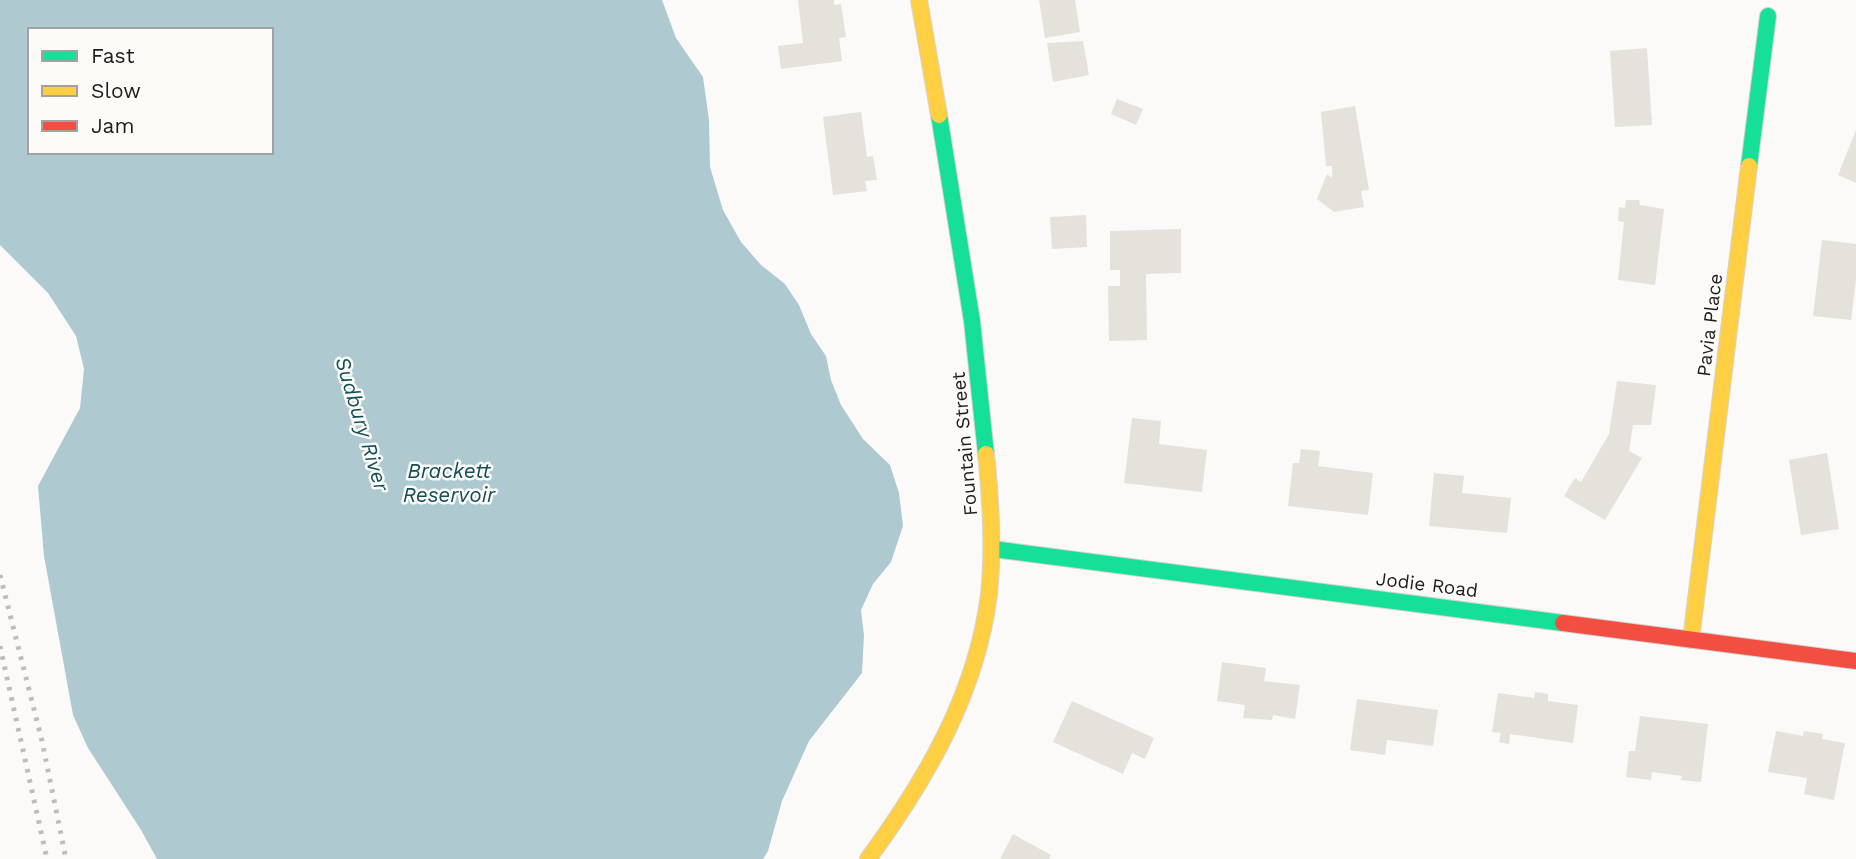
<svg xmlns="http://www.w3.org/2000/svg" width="1856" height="859" font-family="'Work Sans',sans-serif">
<rect width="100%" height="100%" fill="#fbfaf9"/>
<!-- water -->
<path fill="#aecad0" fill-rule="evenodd" d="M0 0H662L676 38 703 77 709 120 710 167 723 210 741 242 761 265 785 284 799 305 811 334 826 356 831 380 841 405 863 439 890 465 899 493 903 526 891 562 873 584 861 610 864 635 862 673 809 741 782 801 768 851 763 859H157L141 830 88 748 73 715 44 556 38 486 80 408 84 369 76 336 48 293 0 245ZM30 30H271V152H30Z"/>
<!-- building -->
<path fill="#e5e2db" d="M798 0H834V5L841 4 846 37 839 38 842 61 781 69 778 46 803 43Z
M1039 0H1075L1080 32 1045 38Z
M1083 41 1089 75 1053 82 1047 43Z
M1647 48 1652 125 1615 127 1610 51Z
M1117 99 1143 109 1136 125 1111 114Z
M1355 106 1369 190 1361 191 1364 207 1334 212 1317 199 1327 174 1332 178V166H1326L1321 112Z
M861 112 867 157 873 156 877 180 865 181 867 191 833 195 823 117Z
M1856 130V183L1838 175Z
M1626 200H1639L1640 205 1664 209 1655 285 1618 280 1624 222 1618 221 1619 207 1625 208Z
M1086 215 1087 247 1052 249 1050 217Z
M1181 229V273L1146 274 1147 340 1109 341 1108 286H1120V270H1110V231Z
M1822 240 1856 244V280L1851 320 1813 316Z
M1617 381 1656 385 1651 425H1633L1629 451 1642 458 1605 520 1564 496 1575 478 1581 482 1609 434Z
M1132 418 1161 421 1159 444 1207 450 1202 492 1124 483Z
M1301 449 1320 451 1318 466 1373 473 1368 515 1288 506 1293 463H1299Z
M1827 453 1839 529 1801 535 1789 460Z
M1434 473 1464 476 1462 493 1511 498 1507 533 1429 526Z
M1222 662 1266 668 1264 681 1300 685 1295 719 1273 715 1272 720 1243 718 1245 705 1217 701Z
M1535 692 1548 694V701L1578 705 1573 743 1510 734 1509 744 1499 742 1501 733 1492 732 1498 693 1534 698Z
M1357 699 1438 710 1433 746 1387 740 1385 755 1350 750Z
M1072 701 1154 738 1145 759 1132 753 1123 774 1053 742Z
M1640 716 1708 724 1701 782 1681 780 1682 776 1652 772 1651 780 1626 777 1629 751H1635Z
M1776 731 1803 736 1804 731 1823 734 1822 739 1845 743 1834 800 1804 794 1807 778 1768 772Z
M1013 834 1051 855 1049 859H1000Z"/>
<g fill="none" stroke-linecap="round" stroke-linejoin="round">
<defs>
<path id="fast" d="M939 115 972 321 986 454
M1749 166 1768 16
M993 549 1563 623"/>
<path id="slow" d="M919 0 939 115
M1691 640 1749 166
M868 859C926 780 977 693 989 594 994 547 991 501 986 454"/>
<path id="jam" d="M1563 623 1856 661"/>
</defs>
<!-- fast casing -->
<use href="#fast" stroke="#d5d4d3" stroke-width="18"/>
<!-- slow casing -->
<use href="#slow" stroke="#d5d4d3" stroke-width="18"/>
<!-- jam casing -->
<use href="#jam" stroke="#d5d4d3" stroke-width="18"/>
<!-- fast -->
<use href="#fast" stroke="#16e098" stroke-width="16"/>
<!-- slow -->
<use href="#slow" stroke="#ffcf43" stroke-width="16"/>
<!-- jam -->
<use href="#jam" stroke="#f24e42" stroke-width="16"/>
<!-- rail -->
<path stroke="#bebdbd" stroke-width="5" stroke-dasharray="3.5 7" stroke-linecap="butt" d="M0 575 42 741 66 859
M0 646 47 859"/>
</g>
<g text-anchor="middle" stroke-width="5" stroke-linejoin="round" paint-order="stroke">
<!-- street labels -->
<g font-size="19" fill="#1e1d1c" stroke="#fcfbf8">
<text transform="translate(1709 325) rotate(-83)" y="7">Pavia Place</text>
<text transform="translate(964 444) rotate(-95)" y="7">Fountain Street</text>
<text transform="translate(1427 584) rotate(7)" y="7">Jodie Road</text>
</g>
<!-- water labels -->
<g font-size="21" font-style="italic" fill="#134d58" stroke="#fcfbf8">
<text transform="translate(362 424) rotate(73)" y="7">Sudbury River</text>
<text x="449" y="478">Brackett<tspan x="449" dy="24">Reservoir</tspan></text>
</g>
</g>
<!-- legend -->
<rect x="28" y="28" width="245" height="126" fill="#fcfbf8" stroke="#a3a2a0" stroke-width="2"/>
<rect x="42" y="51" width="35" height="10" fill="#16e098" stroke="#a3a2a0" stroke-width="2"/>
<text x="91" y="63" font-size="21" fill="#1e1d1c">Fast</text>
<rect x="42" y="86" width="35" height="10" fill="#ffcf43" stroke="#a3a2a0" stroke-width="2"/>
<text x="91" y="98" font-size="21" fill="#1e1d1c">Slow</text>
<rect x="42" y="121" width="35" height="10" fill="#f24e42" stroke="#a3a2a0" stroke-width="2"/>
<text x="91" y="133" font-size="21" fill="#1e1d1c">Jam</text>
</svg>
